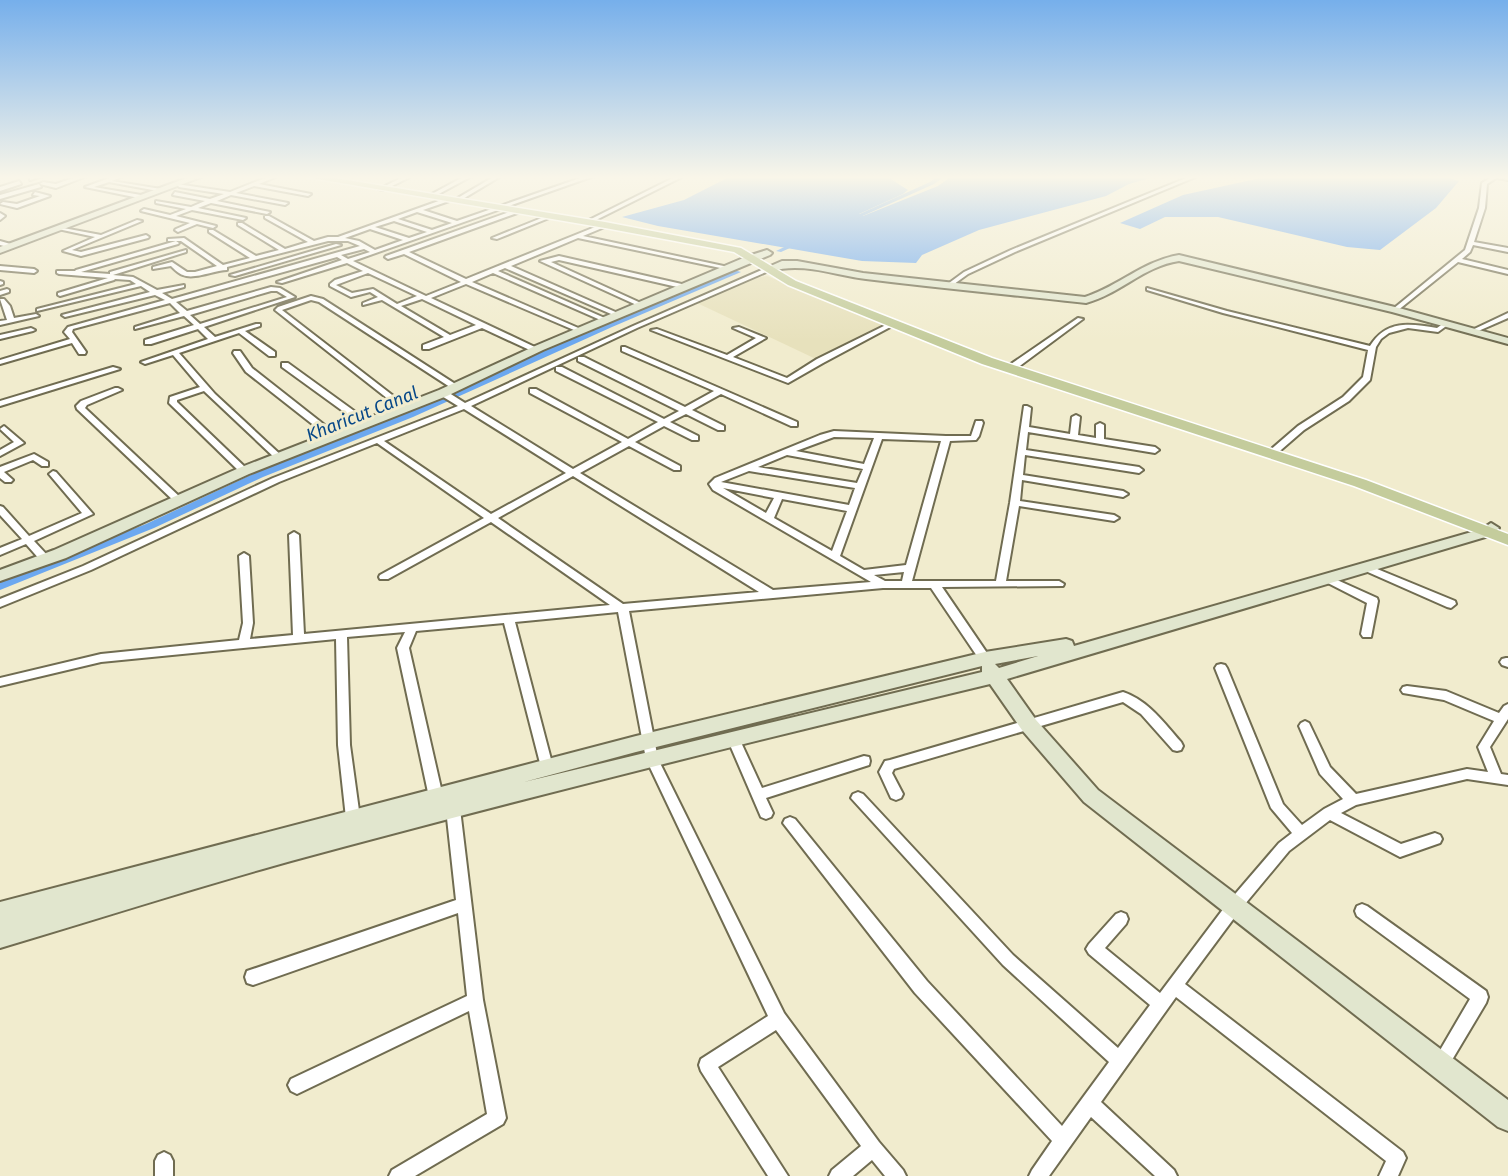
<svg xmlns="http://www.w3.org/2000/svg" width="1508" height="1176" font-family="'Fira Sans',sans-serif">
<rect width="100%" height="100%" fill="#f1ecce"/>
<!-- built -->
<path fill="#e7e1bc" d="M767 276 888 326 818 360 697 303 759 277Z"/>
<!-- water -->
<path fill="#6ca8f0" d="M731 176H886L908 190 903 194 859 214 863 216 938 186 952 176H1157L1129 184 1106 196 979 230 922 255 916 263 862 261 658 226 622 217 684 200Z
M1282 176H1442L1459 181 1436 208 1380 250 1347 247 1218 217H1165L1140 229 1120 223 1183 195 1256 179Z"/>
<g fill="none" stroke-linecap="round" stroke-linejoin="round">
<!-- canal -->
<path fill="#6ca8f0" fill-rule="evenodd" d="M938 176H945L934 184 847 223 842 222 930 182Z
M799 240 802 242 801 243 781 252 776 251Z
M734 270 741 272 612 327 413 417 263 477 154 528 0 590V581L146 524 255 473 407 413 606 323Z"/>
<defs>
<path id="street" d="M34 176H42L30 180V178Z
M79 176H87L56 188 40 184 43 182 56 184Z
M115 176H123L112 181 161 189 158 191 109 182 94 187 141 195 139 198 85 187Z
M270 176H278L259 184 311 194 308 196 254 186 236 193 288 203 285 205 231 195 217 201 270 212 267 214 211 203 198 208 246 218 243 220 192 210 176 216 216 226 213 228 197 224 178 232 175 230 176 229 190 223 141 211 144 209 170 215 186 209 156 203V201L191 207 205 201 173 195 175 192 210 199 224 194 179 187 177 184 230 192Z
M405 176H412L384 190 379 189Z
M465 176H472L435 196 430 195Z
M495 176H501L461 200 456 199Z
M586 176H594L353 261 426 296 461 282 404 254 388 259 385 257 386 256 518 209 521 211 520 212 409 252 466 279 605 223 607 224V226L583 236 733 268 730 270 578 238 511 266 620 314V316L618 317 505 268 498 271 607 319 608 320 605 322 493 273 472 282 583 330 585 331 581 333 466 284 431 298 537 348V352H534L482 328 429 349H423V345L444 337 382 300 363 305V303L378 297 370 292 351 297 330 286V284L335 280 363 271 347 263 282 283 277 282 342 260 337 257 176 302 187 311 271 287 280 288 295 297 204 327 215 337 256 324H260V326L245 331 275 352V356H269L239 333 179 353 215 394 283 457 279 460 276 459 204 391 177 400V402L247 469V473H241L169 403 170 397 200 387 173 355 145 364 141 362 208 339 198 329 151 344H145V340L194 325 184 316 135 329V327L180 313 170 303 73 329 72 332 86 352 85 354H79L72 343 0 364V360L70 339 64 332 68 327 165 300 155 295 65 317 62 315 150 292 141 286 37 311V309L136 284 130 280 115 279 114 280 60 296 58 295V293L108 278 59 274 57 273V271H75L76 270 176 241H168V239L184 238 223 265 250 258 209 232V230H213L256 256 279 250 238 225V223H242L285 249 308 242 265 218V216H269L314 241 328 237H338L447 198 449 201 423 210 457 221ZM417 212 452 223 432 230 398 219ZM394 221 427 232 409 238 375 227ZM370 229 403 240 375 250 359 241 345 238ZM176 241H181L217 266 195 272H187L172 262 153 267V269L171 266C174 269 179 274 183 275 194 280 215 270 227 270V267L328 241H348L360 246 172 299 162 293 184 287V285L157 290 133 277 113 275 186 252V250L110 272V274L81 272 178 244 179 243ZM364 249 370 252 348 259 341 255ZM368 273 417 296 397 304 373 289 352 293 336 285ZM271 291H277L287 297 200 324 190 315ZM422 299 476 325 450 335 401 306Z
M677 176H684L590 223 585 222Z
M1191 176H1198L1015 252 968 274 950 287 945 286 964 272 1011 250Z
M1493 176H1499L1487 184 1485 208 1474 242 1508 248V252L1473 245 1470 252 1462 259 1508 270V274L1458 262 1397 311H1393V309L1465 250 1479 208 1482 183Z
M19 181 21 184 0 191V187Z
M39 184 41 187 0 199V195Z
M35 192 50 196 17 208 0 204 3 202 17 204 40 196 33 195Z
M0 213 5 216 0 220Z
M549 215 554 216 497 239 492 238Z
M137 220 142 221 72 250 81 252 146 235 149 237 148 238 81 256 63 251 95 237 58 229V227L101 235Z
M0 241 14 245 15 246 12 248 0 245Z
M336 244 341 245 235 276 230 275Z
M559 256 686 285 689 287 686 289 559 260 551 262 643 304V306L641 307 540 261Z
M0 266 34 269 37 271 34 273 0 270Z
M771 266 774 268 773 269 637 328 471 406 573 469 622 442 530 393V389H536L628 439 658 422 556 371V367H562L664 419 679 411 578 361V357H584L685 407 714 391 622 351V347H625L797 422V426H791L721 394 692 410 724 426V430H718L686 414 670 422 698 436V440H692L664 426 635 442 680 466V470H674L629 446 580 473 773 590 871 582 713 490 709 484 715 478 820 435 834 431 946 436H971L976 421H982L983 423 979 436 976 440 950 441 912 581H996L1010 503 1024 406H1027L1031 408 1029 427 1070 434 1072 417 1076 415 1080 417 1078 435 1096 438V425L1100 423 1104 425V439L1155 447 1159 450 1155 453 1028 432 1026 450 1139 467 1143 470 1139 473 1025 455 1023 475 1123 491 1128 494 1123 497 1022 480 1020 501 1114 515 1119 518 1114 521 1019 506 1006 581H1059L1064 584 1063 586 942 587 989 656 991 659 989 662H981L931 588H883L629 611 658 759 784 1013 879 1142 903 1170 906 1176H885L872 1160 853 1176H829L832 1170 861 1146 776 1030 718 1067 788 1176H768L701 1071 699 1065 701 1059 768 1016 646 759 618 612 515 622 553 767 552 771 547 772 542 771 541 767 504 623 416 631 409 648 443 797 441 801 436 803 431 801 429 797 397 648 405 632 347 637 350 745 360 818 358 822 353 824 348 822 346 818 338 745 336 639 101 662 0 686V678L101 654 239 640 243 623 239 556 244 553 249 556 253 623 250 639 293 635 289 535 294 532 299 535 304 634 610 605 491 522 388 579H380L379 577 380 575 484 518 377 443 279 482 91 570 0 607V599L83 566 273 478 458 406 440 395V391H446L465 403 633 326ZM464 409 566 473 491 514 384 441ZM834 437 874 438 864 464 796 451ZM882 439 941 441 906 565 864 570 840 556ZM787 455 863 469 857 483 758 467ZM749 471 855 488 849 505 721 482ZM573 476 759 592 623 604 498 518ZM723 488 774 498 766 513ZM782 499 847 511 832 551 774 518ZM904 572 902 581H885L874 575Z
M0 281 3 282V284L0 285Z
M1147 288 1227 311 1370 346C1386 320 1409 323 1437 328L1444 323 1449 324 1438 332 1408 328 1389 333 1381 339 1376 347 1370 380 1349 401 1304 430 1274 456 1271 457 1267 454 1268 452 1298 426 1343 397 1363 377 1368 350 1223 313 1147 290Z
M7 289 9 290V292L0 295V291Z
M311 296 323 299 460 387 459 389H453L319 302 311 300 282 310 409 408 405 410H402L275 310 278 307Z
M0 299H4L10 306 14 318 36 314 39 316 0 325V321L7 320Z
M1508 313V318L1476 332 1470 331Z
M1078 318 1083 319 1017 368H1011V364Z
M892 322 895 324 894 325 823 363 788 383 651 330 657 329 727 355 756 338 733 328 739 327 766 338 733 357 787 378 817 359Z
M31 328 35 330 33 331 0 339V335Z
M234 351H240L252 368 336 434V438H330L246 372 233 353Z
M282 363H288L368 421V425H362L282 367Z
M113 367 120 369 0 406V401Z
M115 388H118L122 390 87 405 85 408 181 498 183 500 181 502H175L77 409 76 406 81 401Z
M4 426 24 443 0 456V450L14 442 0 429Z
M34 454 48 462V466H42L33 460 4 472 13 480 11 482H5L0 478V467Z
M53 471 56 472 93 514 34 541 49 557 50 559 49 561H41L26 544 0 555V548L22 539 0 515V506L3 507 29 536 82 513 49 474Z
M1365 564 1455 601 1456 604 1451 608 1447 607 1361 569 1360 567 1361 565Z
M1326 575 1377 598 1378 601 1371 637H1363L1361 634 1367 603 1322 580 1321 578 1322 576Z
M1506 658H1508V667L1502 665 1500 662 1502 659Z
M1221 664 1225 665 1227 668 1283 804 1302 825 1324 809 1343 799 1320 774 1299 726 1301 723 1305 721 1309 723 1330 767 1356 794 1467 769 1488 772 1478 747 1494 721 1444 700 1403 693 1401 690 1403 687 1407 686 1446 691 1499 713 1504 706 1508 704V719L1490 747 1501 774 1508 775V785L1467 779 1356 805 1341 813 1401 844 1435 833 1440 835 1442 839 1440 843 1400 857 1330 820 1289 851 1240 910 1185 984 1403 1152 1406 1158 1398 1176H1379L1386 1161 1176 997 1101 1102 1174 1170 1177 1176H1155L1091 1117 1049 1176H1029L1032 1170 1052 1141 915 993 783 823 785 819 790 817 795 819 927 981 1062 1126 1109 1062 1003 965 851 798 853 794 858 792 863 794 1013 955 1118 1048 1150 1005 1089 954 1086 949 1089 944 1116 914 1121 912 1126 914 1128 919 1126 924 1105 948 1160 993 1230 900 1279 843 1292 833 1271 808 1215 668 1217 665Z
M1123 692C1149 701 1164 723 1181 742L1183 746 1181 750 1177 751 1173 750 1141 714 1123 702 894 769 892 773 903 794 901 798 896 800 891 798 879 772 885 761 890 760Z
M733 733 737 734 739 738 762 788 864 756 869 757 870 761 869 765 766 798 773 813 771 817 766 819 761 817 727 738 729 734Z
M453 803 458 805 460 809 483 1000 506 1118 503 1124 415 1176H389L392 1170 487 1114 469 1011 297 1094 291 1091 288 1085 291 1079 467 996 458 913 253 985 247 983 245 977 247 971 253 969 456 900 446 809 448 805Z
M1362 904 1367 906 1486 991 1488 997 1486 1003 1446 1070 1440 1072 1434 1070 1432 1064 1470 999 1357 916 1355 911 1357 906Z
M164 1152 170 1155 173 1161V1176H155V1161L158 1155Z"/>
<path id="secondary" d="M192 176H204L0 253V247Z
M1496 176H1508V180L1497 178Z
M767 250 772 253 770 255 543 350 447 396 249 474 66 558 0 581V570L54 550 239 468 439 390 535 346 748 256Z
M1179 255 1399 308 1508 338V344L1392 312 1179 261C1144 266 1120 294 1086 303 1013 295 939 288 866 279 834 275 803 262 771 271L766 268 782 261H797L863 273 1085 297C1119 286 1143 261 1179 255Z
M1491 523 1499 528 1492 535 1007 679 1036 720 1098 790 1508 1100V1131L1498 1127 1084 802 1022 730 990 684C757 740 523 798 291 861 194 888 97 919 0 948V924L31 916 0 924V902L636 736 985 652 1066 639 1072 641 1074 646 1482 529ZM1038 656 999 668 995 664ZM982 666V672L524 782 636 752Z"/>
<path id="primary" d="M300 176H322L605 222 741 248 796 281 992 358 1366 480 1508 534V545L1354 486 982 364 788 285 734 252 605 228Z"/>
</defs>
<!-- street casing -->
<use href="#street" stroke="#706c51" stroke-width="4"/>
<!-- secondary casing -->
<use href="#secondary" stroke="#706c51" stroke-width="4"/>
<!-- primary casing -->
<use href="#primary" stroke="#fff" stroke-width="3"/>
<!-- street -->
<use href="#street" fill="#fff" fill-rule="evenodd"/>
<!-- secondary -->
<use href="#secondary" fill="#e1e6ce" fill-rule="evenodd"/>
<!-- primary -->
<use href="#primary" fill="#c4cc9c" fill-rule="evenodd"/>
</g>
<!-- sky -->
<linearGradient id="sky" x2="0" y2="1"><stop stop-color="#76afeb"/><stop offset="0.52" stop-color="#f9f6e9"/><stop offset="1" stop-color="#f9f6e9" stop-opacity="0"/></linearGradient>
<rect width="1508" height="341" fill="url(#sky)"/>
<g text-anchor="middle" stroke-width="6" stroke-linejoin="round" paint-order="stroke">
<!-- far-water labels -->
<g font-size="18" font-style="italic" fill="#074888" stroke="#f1ecce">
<text transform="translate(362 414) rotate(-22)" y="6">Kharicut Canal</text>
</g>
</g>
</svg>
